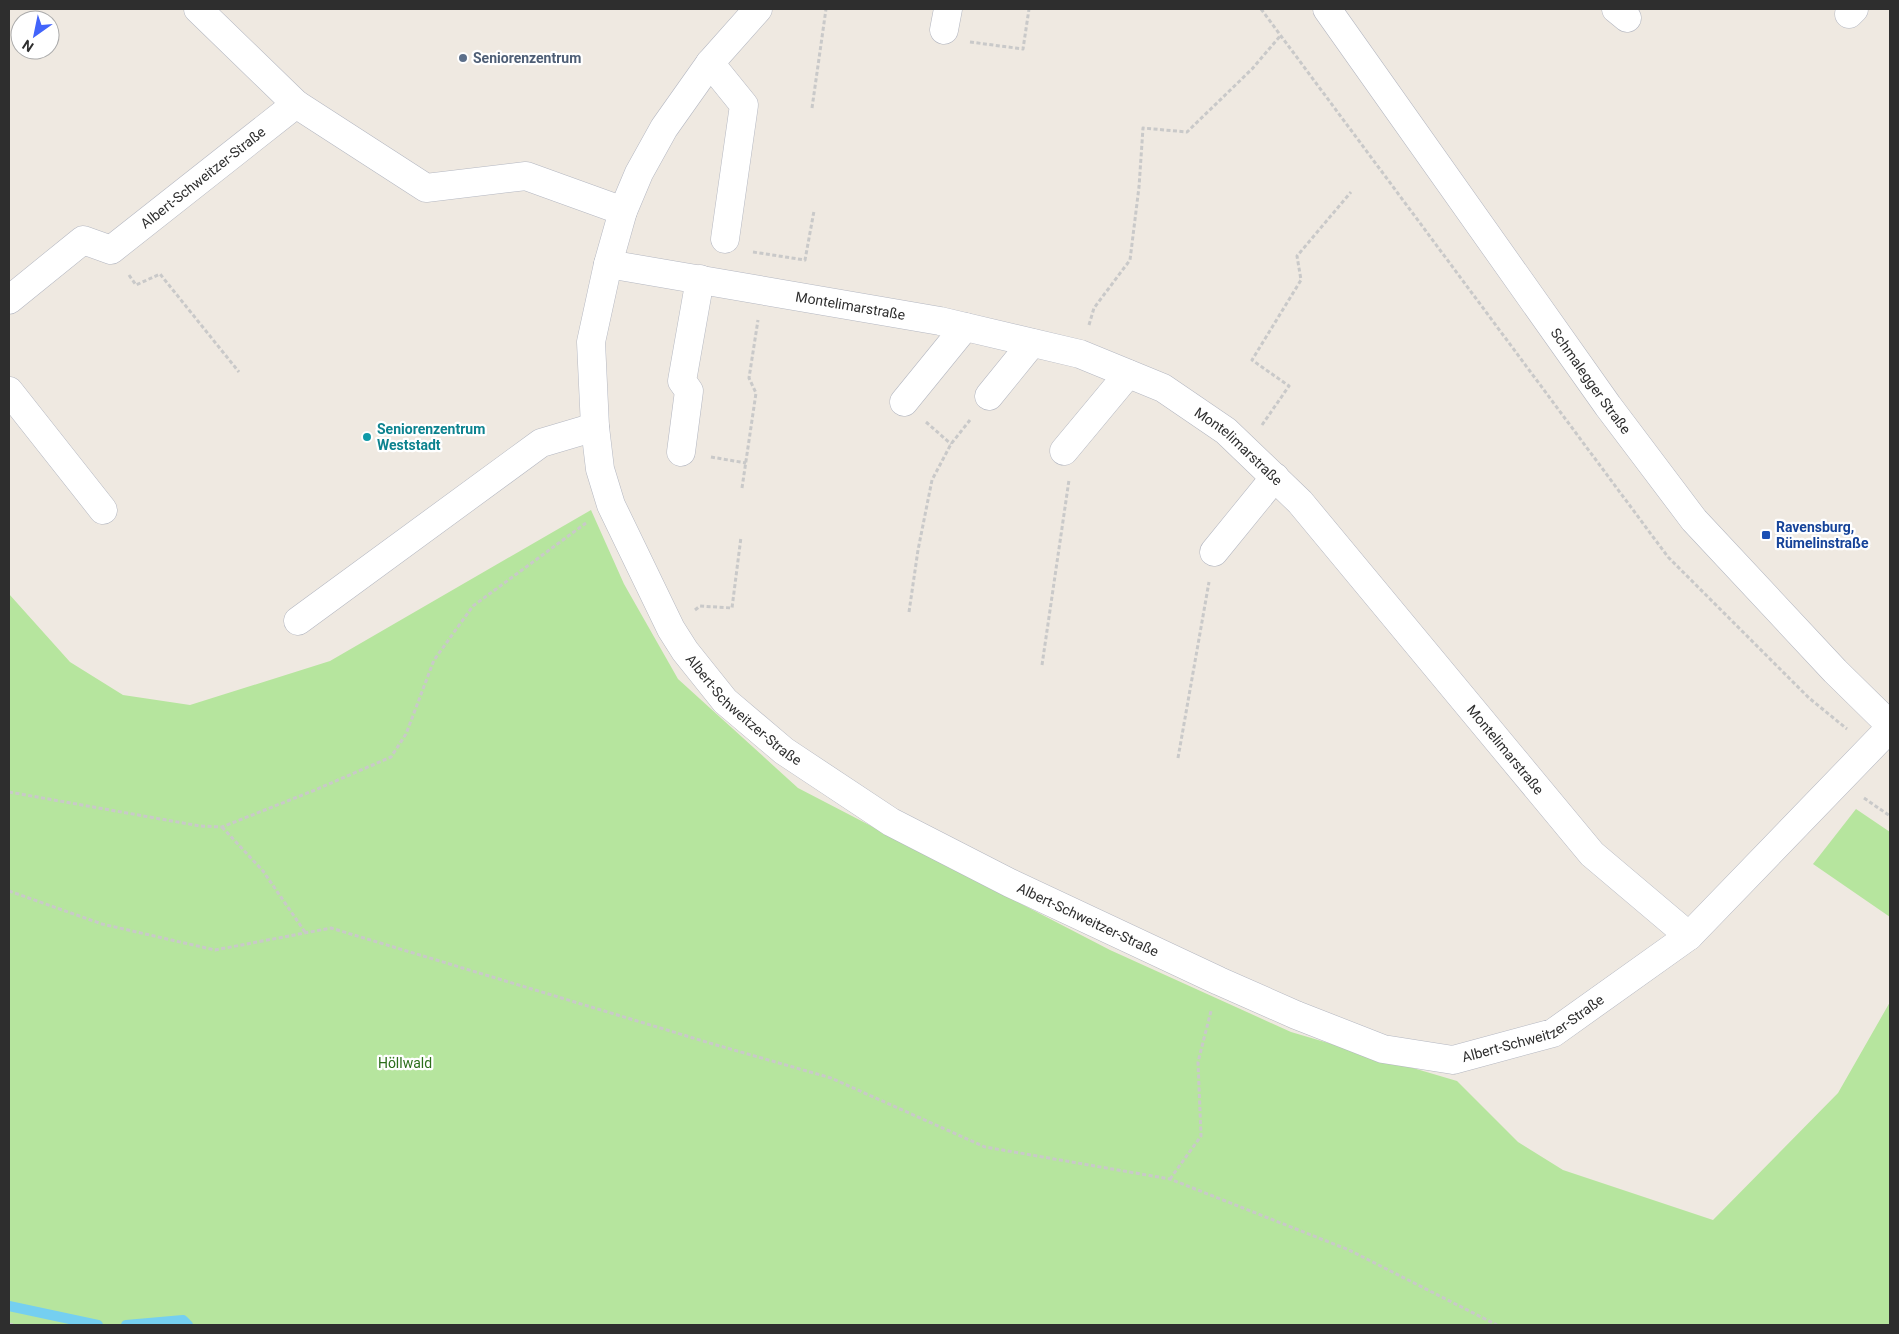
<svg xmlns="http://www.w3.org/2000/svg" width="1899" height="1334" font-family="Roboto,sans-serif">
<rect width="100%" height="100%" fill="#efe9e1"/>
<!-- green -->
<path fill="#b6e59e" d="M591 510 624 584 678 679 798 788 1110 950 1291 1032 1457 1081 1518 1142 1563 1170 1713 1220 1838 1093 1890 1002V1325H9V594L70 662 123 695 190 705 330 661Z
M1856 809 1890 832V917L1813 864Z"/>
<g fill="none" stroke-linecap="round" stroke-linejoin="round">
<!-- stream -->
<path stroke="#75cff0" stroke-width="10" d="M9 1306 98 1325
M126 1325 183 1320 188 1325"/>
<defs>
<g id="minor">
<path d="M198 9 296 104 426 188 526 176 623 211"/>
<path id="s1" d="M758 9 710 63 664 128 639 173 623 211 608 264 591 342 595 427 600 469 611 505 671 629 685 651 725 701 784 751 891 822 1010 883 1219 981 1296 1015 1383 1049 1453 1060 1553 1033 1689 936 1890 728"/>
<path id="s2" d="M1327 9 1608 406 1694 520 1835 671 1890 725"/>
<path d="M1616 9 1627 18"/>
<path d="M1849 14 1854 9"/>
<path d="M944 30 948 9"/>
<path d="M710 63 744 105 725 239"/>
<path id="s3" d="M608 264 940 321 1080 354 1163 388 1226 431 1300 502 1592 854 1689 936"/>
<path id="s4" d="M9 300 83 240 111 250 296 104"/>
<path d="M9 391 103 510"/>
<path d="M989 396 1032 343"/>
<path d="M904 402 965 327"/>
<path d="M1064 451 1128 374"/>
<path d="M681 452 689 391 682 381 700 279"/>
<path d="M1214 552 1275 477"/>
<path d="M298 621 541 443 595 427"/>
</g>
</defs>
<!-- minor casing -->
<use href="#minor" stroke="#b4b7c1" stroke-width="29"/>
<!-- path -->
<path stroke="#c9c9c9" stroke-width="3" stroke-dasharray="4 2.5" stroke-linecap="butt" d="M1261 9 1668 557 1809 698 1847 729
M970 42 1023 49 1029 9
M812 108 826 9
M753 252 805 260 814 211
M129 275 136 285 160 274 239 372
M1089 325 1094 308 1130 260 1139 187 1143 128 1187 132 1252 69 1281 35
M926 422 951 444
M1262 425 1289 386 1252 360 1301 280 1297 256 1351 192
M711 457 746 463
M742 488 756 393 749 378 758 320
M695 610 700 606 732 608 741 537
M909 612 918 550 932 480 951 444 970 420
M1042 665 1069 480
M1178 758 1209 582
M9 792 200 826 222 827 315 790 391 757 406 734 434 660 473 606 586 523
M1864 798 1890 816
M222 827 263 871 305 932
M9 891 102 924 215 950 331 928 713 1044 831 1078 985 1147 1170 1179 1349 1250 1497 1325
M1170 1179 1201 1136 1198 1062 1211 1011
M9 1324 14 1325"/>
<!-- minor -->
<use href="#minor" stroke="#fff" stroke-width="28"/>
</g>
<!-- markers -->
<circle fill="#5c6f8a" stroke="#fff" stroke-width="2" cx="463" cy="58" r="5"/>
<circle fill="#0f9aa8" stroke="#fff" stroke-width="2" cx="367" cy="437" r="5"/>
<rect fill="#1a4fb4" stroke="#fff" stroke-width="2" x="1761" y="530" width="10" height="10" rx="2.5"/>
<g text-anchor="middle" stroke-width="4.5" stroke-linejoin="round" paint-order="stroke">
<!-- service labels -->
<g font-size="14" font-weight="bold" fill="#4e5e75" stroke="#fff" text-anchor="start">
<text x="473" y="63">Seniorenzentrum</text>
</g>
<!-- street labels -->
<g font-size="14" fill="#2e2e2e" stroke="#fff">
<text dy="5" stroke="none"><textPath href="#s4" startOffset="242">Albert-Schweitzer-Straße</textPath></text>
<text dy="5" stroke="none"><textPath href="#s3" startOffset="246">Montelimarstraße</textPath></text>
<text dy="5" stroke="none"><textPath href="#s2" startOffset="456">Schmalegger Straße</textPath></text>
<text dy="5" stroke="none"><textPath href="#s3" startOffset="666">Montelimarstraße</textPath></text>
<text dy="5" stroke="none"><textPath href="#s1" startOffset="792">Albert-Schweitzer-Straße</textPath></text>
<text dy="5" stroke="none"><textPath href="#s3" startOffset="1071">Montelimarstraße</textPath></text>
<text dy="5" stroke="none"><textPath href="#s1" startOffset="1198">Albert-Schweitzer-Straße</textPath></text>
<text dy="5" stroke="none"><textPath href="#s1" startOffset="1678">Albert-Schweitzer-Straße</textPath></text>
</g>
<!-- culture labels -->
<g font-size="14" font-weight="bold" fill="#0d838f" stroke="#fff" text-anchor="start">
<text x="377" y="434">Seniorenzentrum<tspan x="377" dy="16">Weststadt</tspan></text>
</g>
<!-- transit labels -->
<g font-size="14" font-weight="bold" fill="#164399" stroke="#fff" text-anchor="start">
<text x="1776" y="532">Ravensburg,<tspan x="1776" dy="16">Rümelinstraße</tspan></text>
</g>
<!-- park labels -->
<g font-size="14" fill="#2c6e1b" stroke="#fff">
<text x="405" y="1068">Höllwald</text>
</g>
</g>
<!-- border -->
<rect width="1899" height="1334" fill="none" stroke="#2e2e2e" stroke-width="20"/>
<!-- north arrow -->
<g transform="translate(35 35) rotate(213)"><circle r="24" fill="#ffffff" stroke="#ababab"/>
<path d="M0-4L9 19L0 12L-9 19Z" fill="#4264fb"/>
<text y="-8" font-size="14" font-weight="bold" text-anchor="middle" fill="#2e2e2e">N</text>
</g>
</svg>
